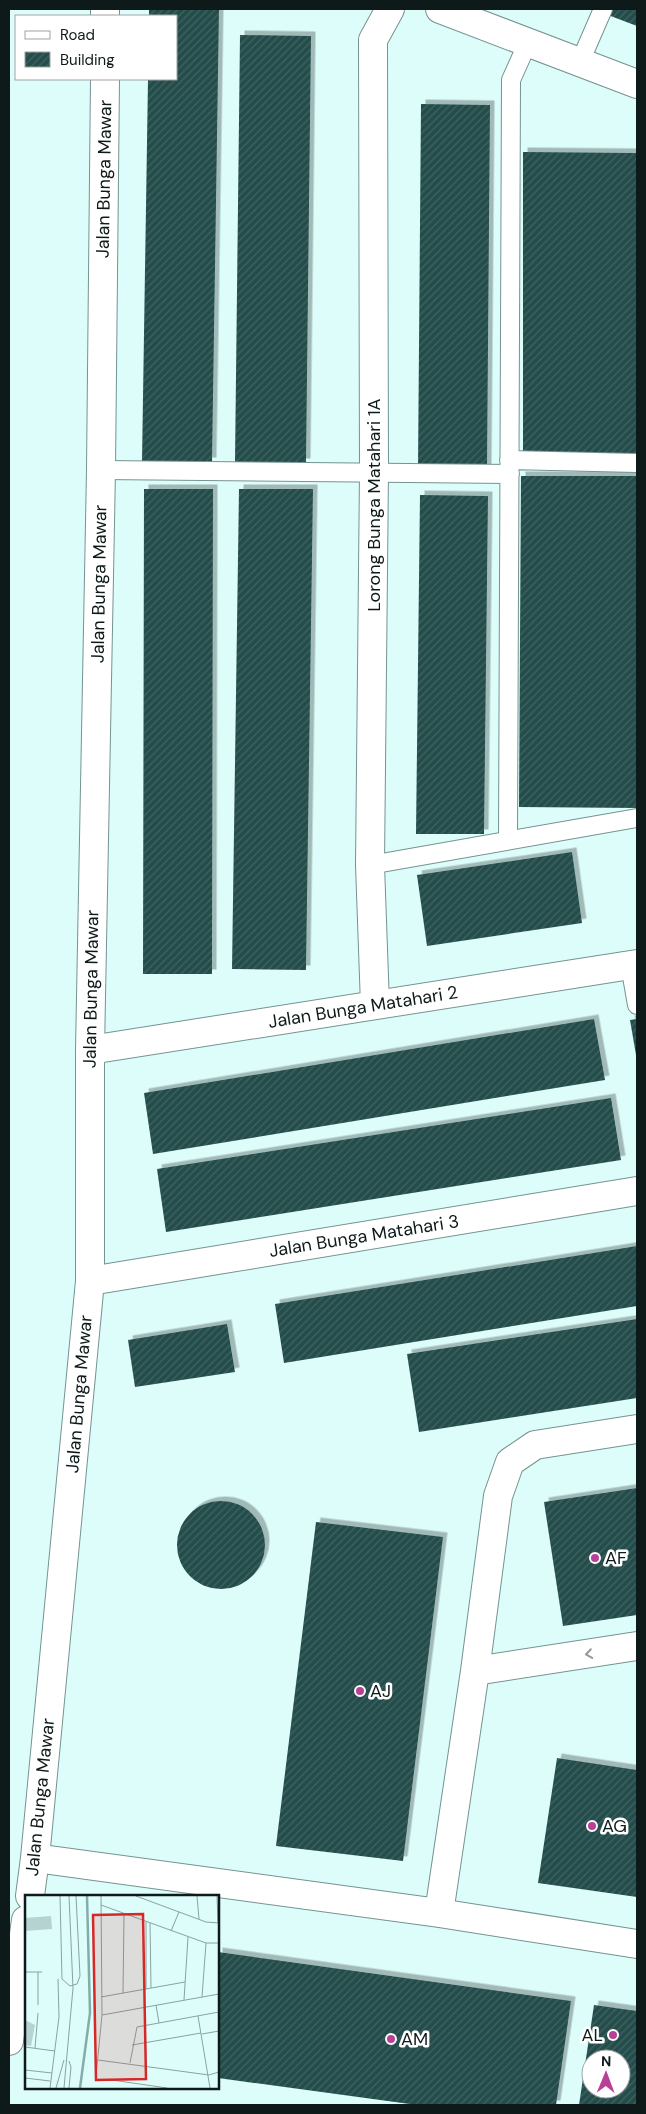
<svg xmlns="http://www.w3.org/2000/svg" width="646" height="2114" font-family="'DM Sans',sans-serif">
<defs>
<pattern id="building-hatch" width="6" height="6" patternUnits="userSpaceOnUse" patternTransform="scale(1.25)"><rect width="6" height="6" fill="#244d4b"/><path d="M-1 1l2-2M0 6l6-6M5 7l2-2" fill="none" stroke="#416361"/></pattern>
<filter id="shadow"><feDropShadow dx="4.5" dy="-4.5" stdDeviation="0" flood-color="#0004"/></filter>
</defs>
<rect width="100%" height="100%" fill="#ddfdfa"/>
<!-- building -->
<path fill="url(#building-hatch)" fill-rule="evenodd" filter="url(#shadow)" d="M149 9H219L212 462 142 461 148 79H176V16H149Z
M610 9H637V26L608 15Z
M240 35 311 36 306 463 235 462Z
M421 104 490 105 487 469H418Z
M523 152 637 153V457L523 456Z
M521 476H637V808L519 807Z
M144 489H213L212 974H143Z
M239 489H313L306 970 232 969Z
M420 495 488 496 484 834H416Z
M572 852 582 923 427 946 417 875Z
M594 1019 605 1080 153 1154 144 1093Z
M637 1019V1055H636L630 1020Z
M611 1098 621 1160 166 1232 157 1169Z
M637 1246V1306L284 1363 275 1304Z
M637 1319V1398L419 1432 407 1354Z
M227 1324 235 1372 135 1387 128 1340Z
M637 1488V1615L563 1626 544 1502Z
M177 1545a44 44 0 1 1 88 0a44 44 0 1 1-88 0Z
M316 1522 443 1537 403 1861 276 1846Z
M557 1758 637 1770V1897L538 1883Z
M218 1952 571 2001 556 2105H417L218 2078Z
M594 2005 637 2011V2105H579ZM591 2059H621V2089H591Z"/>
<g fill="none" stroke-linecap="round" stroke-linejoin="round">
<defs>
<path id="lane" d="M580 62 603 9
M509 460 637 463
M101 470 510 474
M508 839 511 80 528 42
M370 865 637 818
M630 965 637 1005"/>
<path id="street" d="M440 9 637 84
M105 16V9
M375 1005 370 865 374 472 373 40 390 9
M90 1050 637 964
M90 1281 637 1191
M475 1671 637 1646
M35 1858 439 1913 637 1944
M30 1896 35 1858 90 1281V1050L101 470 105 79
M439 1913 475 1671 498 1496 510 1462 535 1445 637 1429
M9 2041 26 1920"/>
</defs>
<!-- lane casing -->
<use href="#lane" stroke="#759391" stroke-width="20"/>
<!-- street casing -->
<use href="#street" stroke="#759391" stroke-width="30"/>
<!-- lane -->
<use href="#lane" stroke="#fff" stroke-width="18"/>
<!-- street -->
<use href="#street" stroke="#fff" stroke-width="28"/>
</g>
<!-- one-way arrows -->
<defs><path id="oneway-chevron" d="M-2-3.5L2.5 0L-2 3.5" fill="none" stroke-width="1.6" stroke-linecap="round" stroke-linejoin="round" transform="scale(1.25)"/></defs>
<use stroke="#939898" href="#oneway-chevron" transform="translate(589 1654) rotate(171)"/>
<!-- markers -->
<g fill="#b84196" stroke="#fff" stroke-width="2">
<circle cx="595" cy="1558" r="5"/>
<circle cx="360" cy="1691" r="5"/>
<circle cx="592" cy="1826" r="5"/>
<circle cx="613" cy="2035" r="5"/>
<circle cx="391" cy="2039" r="5"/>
</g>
<g text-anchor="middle" stroke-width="5" stroke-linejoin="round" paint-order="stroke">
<!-- street labels -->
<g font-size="18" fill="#0e1a19" stroke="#fff">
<text transform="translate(104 179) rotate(-89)" y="6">Jalan Bunga Mawar</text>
<text transform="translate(374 505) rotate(-90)" y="6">Lorong Bunga Matahari 1A</text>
<text transform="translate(99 584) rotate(-89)" y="6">Jalan Bunga Mawar</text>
<text transform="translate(91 989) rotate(-89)" y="6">Jalan Bunga Mawar</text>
<text transform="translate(363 1007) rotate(-9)" y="6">Jalan Bunga Matahari 2</text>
<text transform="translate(364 1236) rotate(-9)" y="6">Jalan Bunga Matahari 3</text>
<text transform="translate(79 1394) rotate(-85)" y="6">Jalan Bunga Mawar</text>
<text transform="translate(40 1797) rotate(-84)" y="6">Jalan Bunga Mawar</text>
</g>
<!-- poi labels -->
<g font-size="18" fill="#0e1a19" stroke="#fff" text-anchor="start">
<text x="605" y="1564">AF</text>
<text x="370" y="1697">AJ</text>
<text x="602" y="1832">AG</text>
<text x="603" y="2041" text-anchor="end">AL</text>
<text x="401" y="2045">AM</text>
</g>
</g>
<!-- overview -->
<g transform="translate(25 1895)">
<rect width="194" height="194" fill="#ddfdfa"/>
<path d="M0 125 10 130 6 151 0 150Z" fill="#b5d3d1"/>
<path d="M26 21 27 34 0 36V23Z" fill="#b5d3d1"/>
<path fill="none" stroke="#83adaa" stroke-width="2.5" d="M55 193 65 118 62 1"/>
<path fill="none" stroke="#8aa2a0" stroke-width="1" d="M35 1 37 84 45 91 52 89 55 81 51 1M111 1 181 27 194 28M172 1 174 24M192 1 193 28M76 10 181 48H194M121 27V94M125 28 126 93M146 36 154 17M0 77H17M13 77V110M98 98 99 19M76 102 160 87M177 102 181 48M159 105 163 42M131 110 134 128M77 120 194 99M173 121 185 193M177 139 194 136M107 150 176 138M0 152 30 156M10 153 13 118M73 165 184 180 194 177M44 166 46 172 44 193M105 168 112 132 194 117M0 175 27 178M71 181 77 120 76 1M0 183 25 186M87 185 142 193M25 193 34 122 33 84M31 193 39 165M39 193 48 93 44 1"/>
<path fill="#d62828" fill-opacity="0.15" stroke="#d62828" stroke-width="2.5" d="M118 19 121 184 71 185 68 20Z"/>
<rect width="194" height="194" fill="none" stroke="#0e1a19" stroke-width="2.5"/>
</g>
<!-- border -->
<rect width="646" height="2114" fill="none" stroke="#0e1a19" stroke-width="20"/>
<!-- legend -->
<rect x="15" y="15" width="162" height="65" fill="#ffffff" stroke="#9fa3a3"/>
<rect x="25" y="31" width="25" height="8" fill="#ffffff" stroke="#9fa3a3"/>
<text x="60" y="40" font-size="15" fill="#0e1a19">Road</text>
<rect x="25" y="52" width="25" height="15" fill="url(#building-hatch)" stroke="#9fa3a3"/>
<text x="60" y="65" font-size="15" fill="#0e1a19">Building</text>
<!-- north arrow -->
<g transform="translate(606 2074) rotate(1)"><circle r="24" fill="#ffffff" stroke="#9fa3a3"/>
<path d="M0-4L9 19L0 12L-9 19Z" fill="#b84196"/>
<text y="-8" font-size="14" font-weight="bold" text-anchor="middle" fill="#0e1a19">N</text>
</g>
</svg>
